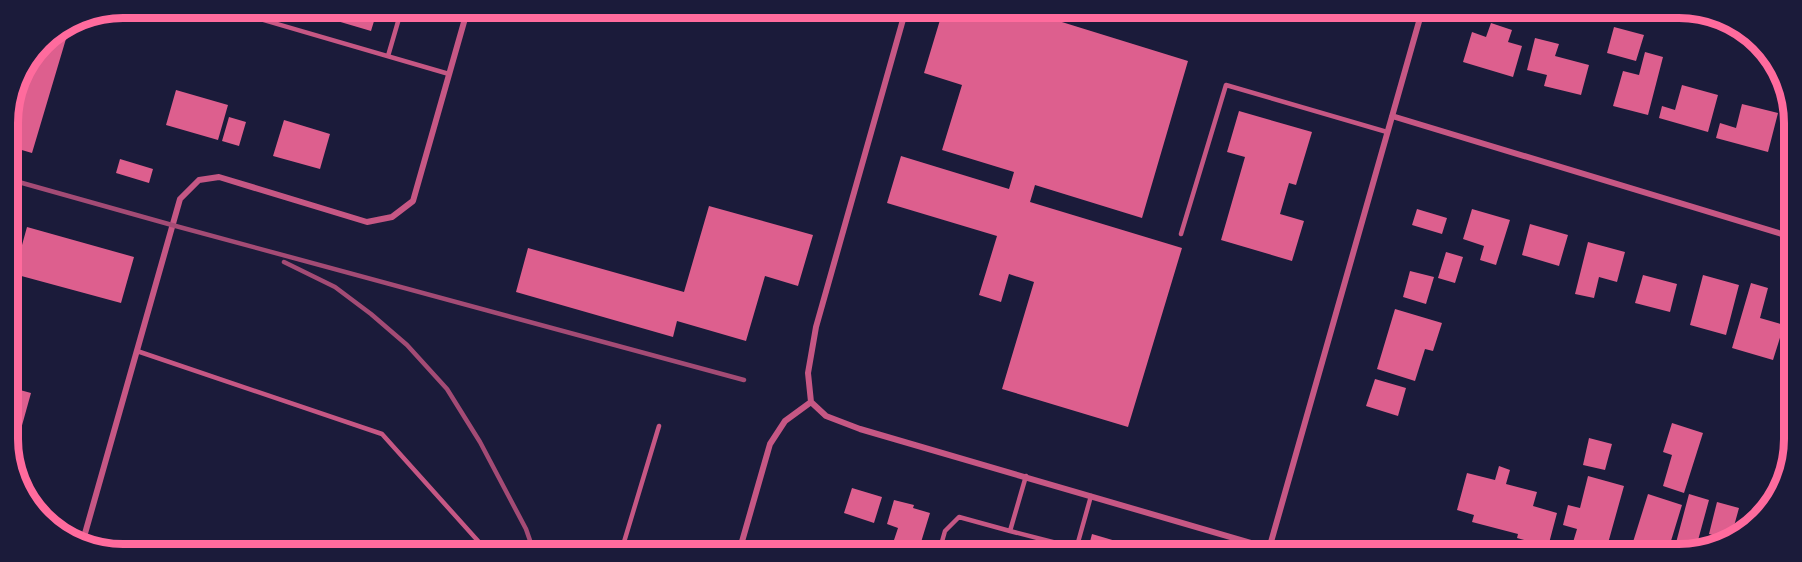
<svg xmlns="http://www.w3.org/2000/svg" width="1802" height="562" font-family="'Golos Text',sans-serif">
<rect width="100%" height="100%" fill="#1b1b3a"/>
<!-- building -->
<path fill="#dd5f8e" d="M293 8H378L371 31Z
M943 10H1023L1188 61 1142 218 1035 185 1030 202 1182 248 1128 427 1002 389 1034 282 1009 274 1001 302 979 295 997 236 887 203 901 156 1009 189 1014 172 942 150 962 85 924 73Z
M71 22 32 153 8 146V116L42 41Z
M1491 23 1512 30 1508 42 1522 46 1513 77 1463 62 1472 32 1486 37Z
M1614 27 1644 35 1636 61 1607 53Z
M1535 38 1559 44 1555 56 1589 65 1581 95 1544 86 1547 75 1527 70Z
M1645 52 1663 57 1648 115 1613 106 1623 71 1639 75Z
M1682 85 1718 95 1708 132 1659 118 1662 106 1675 110Z
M176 90 228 105 218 140 166 125Z
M1742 104 1778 113 1768 152 1716 138 1720 123 1736 128Z
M1239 111 1312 132 1296 185 1289 183 1280 214 1304 221 1292 261 1221 240 1245 157 1227 152Z
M229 117 246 122 239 146 222 141Z
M284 120 330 134 320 169 273 156Z
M120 159 153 169 149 183 116 173Z
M709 206 813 235 798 286 765 276 746 341 677 321 673 337 516 292 528 248 684 292Z
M1417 209 1447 218 1442 234 1412 225Z
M1472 209 1510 220 1496 265 1480 260 1484 246 1463 239Z
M1530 224 1568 235 1559 266 1522 255Z
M27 227 134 257 121 303 14 274Z
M1588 242 1625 252 1617 282 1599 277 1594 298 1575 294Z
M1446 252 1463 257 1455 283 1438 278Z
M1410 271 1434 277 1426 304 1403 297Z
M1643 275 1677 284 1670 312 1635 303Z
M1703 275 1739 285 1726 335 1690 325Z
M1751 283 1768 288 1760 318 1784 325 1773 360 1732 348Z
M1395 309 1442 323 1433 351 1425 349 1415 381 1377 369Z
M1375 379 1406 388 1398 416 1366 406Z
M9 387 31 393 11 465 10 461Z
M1672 423 1703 433 1684 493 1663 486 1672 455 1663 452Z
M1589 438 1612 444 1605 470 1583 465Z
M1499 466 1510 470 1506 484 1537 492 1533 506 1557 513 1548 547 1517 538 1518 534 1472 522 1474 515 1457 510 1467 473 1495 480Z
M1588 476 1624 486 1605 554H1591L1571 549 1577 529 1563 525 1568 505 1580 508Z
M852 488 882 497 874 523 844 513Z
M1648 494 1682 505 1667 554H1640L1643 545 1633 542Z
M1689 494 1709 500 1697 544 1706 547 1686 554H1673Z
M894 500 914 505 913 508 930 513 918 552H894L898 541 894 540 898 528 887 524Z
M1717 502 1739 508 1731 537 1727 539 1709 534Z
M1092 534 1126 544 1124 553H1087Z
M949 545 971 552V553H947Z"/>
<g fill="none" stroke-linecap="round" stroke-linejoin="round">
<!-- service -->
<path stroke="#c65784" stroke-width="4.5" d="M237 8 236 12 449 74
M1209 10 1239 15 1243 10
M388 56 402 8
M1181 234 1226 85 1387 132
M137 351 382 434 487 551
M1010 531 1076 548
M621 552 659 426
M939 552 945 531 959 517 1010 531 1026 476
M1075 553 1091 496"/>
<!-- minor -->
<path stroke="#c65784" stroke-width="6" d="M1392 116 1792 237
M811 402 826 416 860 429 1285 553
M811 402 808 373 816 327 906 9
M82 544 180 199 199 180 219 177 367 222 392 217 413 201 468 8
M1269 549 1422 11
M739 552 770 444 785 421 811 402"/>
<!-- rail -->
<path stroke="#a44b75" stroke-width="4.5" d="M8 179 172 225 744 380
M284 262 335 287 371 314 407 345 447 389 480 442 526 529 534 552"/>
</g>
<!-- crop -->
<path d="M0 0H1802V562H0ZM123 18H1679A105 105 0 0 1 1784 123V439A105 105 0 0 1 1679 544H123A105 105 0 0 1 18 439V123A105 105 0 0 1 123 18Z" fill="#1b1b3a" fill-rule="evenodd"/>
<path fill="none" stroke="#ff6b9d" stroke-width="8" d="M123 18H1679A105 105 0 0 1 1784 123V439A105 105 0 0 1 1679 544H123A105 105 0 0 1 18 439V123A105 105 0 0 1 123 18Z"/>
</svg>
